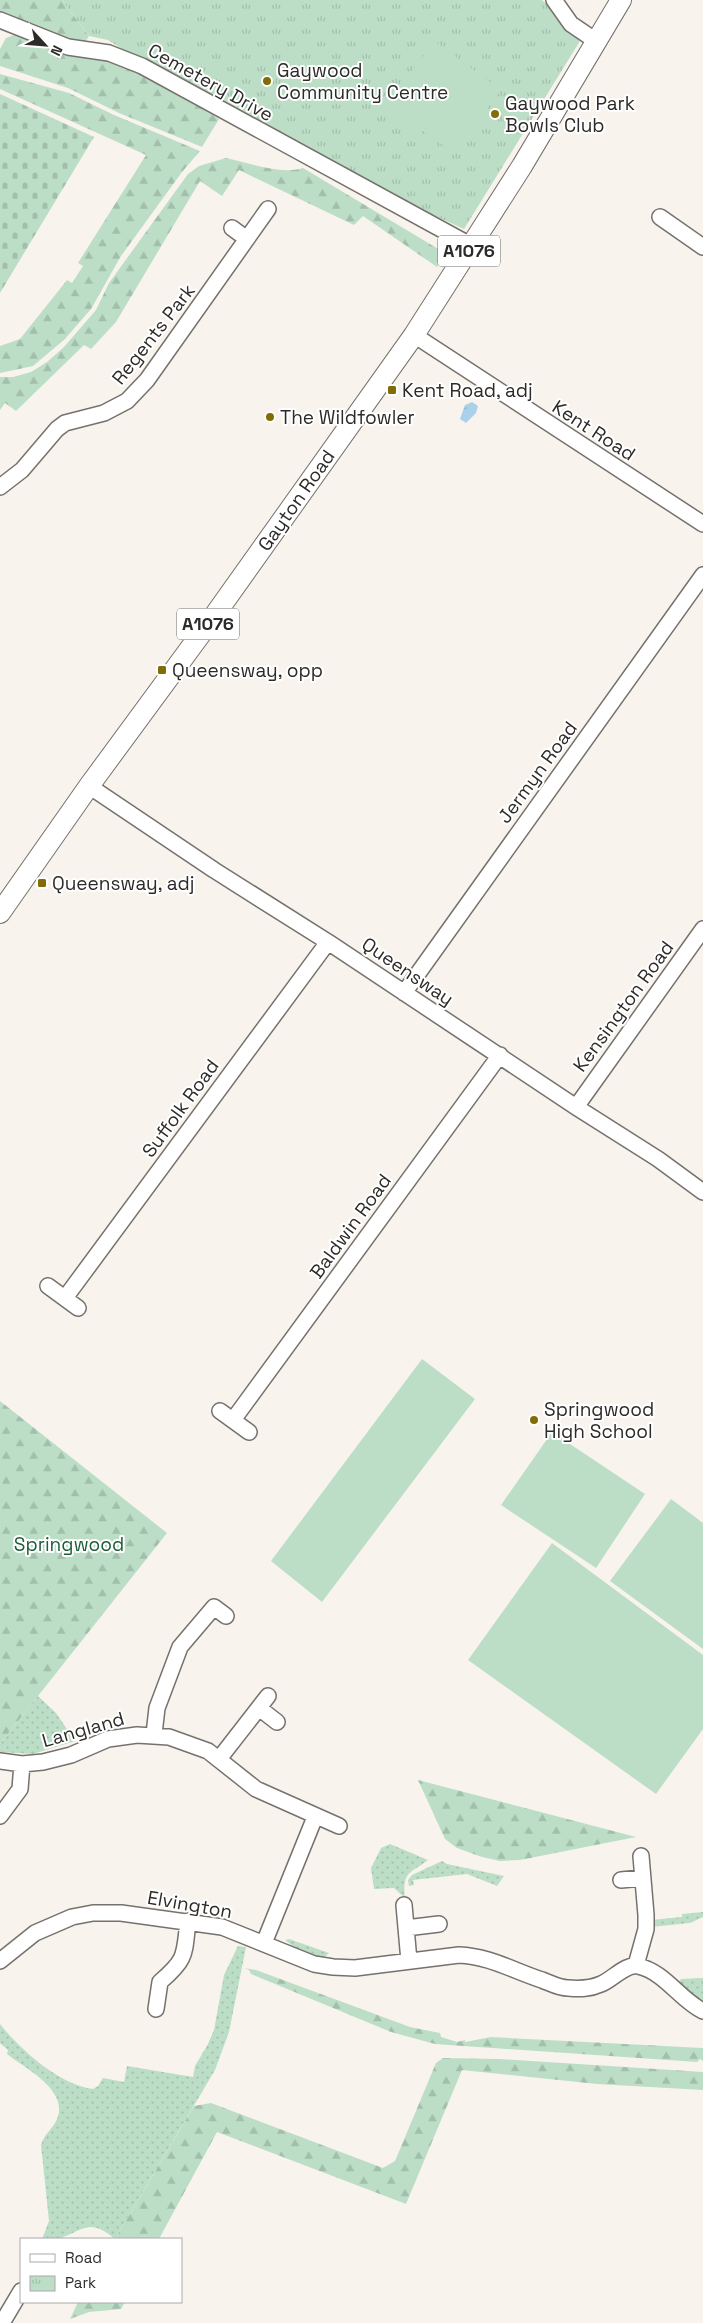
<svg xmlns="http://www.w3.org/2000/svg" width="703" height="2323" font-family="'Space Grotesk',sans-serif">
<defs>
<pattern id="grass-dots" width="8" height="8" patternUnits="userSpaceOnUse" patternTransform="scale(1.25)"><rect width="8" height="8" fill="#bcdec7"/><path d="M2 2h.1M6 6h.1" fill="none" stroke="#a2bfab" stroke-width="1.8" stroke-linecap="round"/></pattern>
<pattern id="forest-firs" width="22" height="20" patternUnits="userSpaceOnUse" patternTransform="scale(1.25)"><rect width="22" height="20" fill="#bcdec7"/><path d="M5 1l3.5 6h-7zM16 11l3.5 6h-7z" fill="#a2bfab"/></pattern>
<pattern id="cemetery-stones" width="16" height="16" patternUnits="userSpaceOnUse" patternTransform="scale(1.25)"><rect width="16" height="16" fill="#bcdec7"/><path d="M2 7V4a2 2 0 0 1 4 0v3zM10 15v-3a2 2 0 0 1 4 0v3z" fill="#a2bfab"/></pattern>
<pattern id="park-tufts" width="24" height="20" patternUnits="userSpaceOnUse" patternTransform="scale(1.25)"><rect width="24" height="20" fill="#bcdec7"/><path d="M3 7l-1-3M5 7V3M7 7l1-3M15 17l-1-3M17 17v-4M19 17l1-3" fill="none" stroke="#a2bfab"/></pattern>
<pattern id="water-ripples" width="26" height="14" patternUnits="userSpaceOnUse" patternTransform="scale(1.25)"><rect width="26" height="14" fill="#a9d2ea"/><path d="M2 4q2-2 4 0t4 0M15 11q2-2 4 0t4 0" fill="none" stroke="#92b4c9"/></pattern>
</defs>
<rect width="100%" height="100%" fill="#f9f3ee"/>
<!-- grass -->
<path fill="url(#grass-dots)" d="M38 1696 56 1713 75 1741 33 1754 0 1752V1744Z
M390 1844 428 1860C410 1874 402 1871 405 1898L394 1888 374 1889 371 1868 381 1848Z
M442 1861 447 1864 504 1876 497 1886 467 1874 413 1880 414 1885 409 1886 408 1880 412 1875Z
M703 1912V1917L690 1923 651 1927V1920L682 1917V1914Z
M289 1939 329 1953 322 1959 294 1947 285 1940Z
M238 1946 246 1947 229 2032 215 2070 115 2239C89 2217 84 2230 58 2239 54 2240 47 2239 42 2239L49 2221 41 2145C44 2134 53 2129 57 2119 69 2090 26 2069 7 2054L8 2050 0 2043V2024C21 2050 58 2084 93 2089L98 2086 103 2078 124 2082 127 2066 193 2077 195 2066 208 2044 214 2030 224 1975Z
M703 1978V2002L689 1993 679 1982 681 1979Z"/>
<!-- forest -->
<path fill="url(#forest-firs)" d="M0 0H62L89 36 84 44 0 16Z
M14 35 105 57 140 69 219 119 202 147 119 113 68 88 0 66V49L6 38Z
M0 74 69 93 114 115 200 151 182 172 121 256 91 309 65 339 33 366 0 373V346L20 339 67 280 72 283 83 266 78 263 146 155 0 89Z
M226 158C250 163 280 175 303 168L445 253 437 267 363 216 354 225 239 170 222 196 200 181 116 322 91 349 84 345 16 411 5 403 0 410V377H13L31 372 47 362 64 347 96 310 109 283 188 174 199 166Z
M0 1401 167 1533 0 1744Z
M418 1780 636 1837 520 1860 500 1861 482 1857 457 1848 445 1839Z
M244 1968 256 1970 410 2027 440 2033 441 2037 457 2042 465 2040V2042L491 2037 703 2048V2061L700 2059 697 2062 435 2044 391 2032 251 1974 249 1970Z
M443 2058 499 2059 703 2072V2090L597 2084 462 2070 406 2204 217 2132 159 2239H115L194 2106 211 2103 383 2168 395 2161 436 2063Z
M78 2302H125L121 2309 89 2312 70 2319Z"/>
<!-- cemetery -->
<path fill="url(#cemetery-stones)" d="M0 94 94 137 0 293Z"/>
<!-- park -->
<path fill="url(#park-tufts)" d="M62 0H542L549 6 562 26 580 41 464 229 350 177 147 65 108 40 89 36Z"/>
<!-- pitch -->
<path fill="#bcdec7" d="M434 41 501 90 454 153 387 106Z
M422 1359 475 1399 322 1602 271 1561Z
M552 1432 645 1494 596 1568 501 1505Z
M671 1499 703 1523V1649L610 1581Z
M552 1543 703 1655V1729L656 1794 468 1660Z"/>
<!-- water -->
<path fill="url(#water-ripples)" d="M472 402 478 406 476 413 466 423 460 419 465 405Z"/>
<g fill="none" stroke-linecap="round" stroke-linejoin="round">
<defs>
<path id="minor" d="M554 0 571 24 596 41
M0 20 68 47 109 53 142 66 472 246
M660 217 703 247
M232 228 247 239
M414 335 703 524
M0 487 22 470 57 429 65 423 104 413 127 401 147 380 268 209
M89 786 214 870 328 942 576 1107 658 1159 703 1192
M404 993 703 575
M576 1107 703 929
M48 1286 78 1308
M65 1298 328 942
M220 1411 249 1432
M233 1420 500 1055
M259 1708 277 1722
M154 1734 157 1708 180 1647 214 1607 226 1616
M219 1759 268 1696
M0 1761 22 1764 43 1762 71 1755 108 1739 137 1735 169 1737 208 1751 256 1789 339 1826
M0 1816 20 1789 22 1764
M621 1880 642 1878
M404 1905 409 1961
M406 1928 439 1924
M264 1943 315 1817
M0 1961 35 1933 72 1917 93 1913H121L222 1927 314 1964 333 1967 355 1968 459 1955C489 1956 514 1971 542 1980 550 1983 559 1988 568 1988 580 1989 590 1989 601 1984 612 1980 626 1963 638 1966 665 1972 679 1999 703 2011
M636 1965 646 1929V1915L641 1856
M156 2009 160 1982C187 1959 184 1955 188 1921
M2 2323 21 2291"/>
<path id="major" d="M0 913 89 786 214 616 414 335 522 166 621 0"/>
</defs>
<!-- minor casing -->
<use href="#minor" stroke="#76716c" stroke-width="18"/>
<!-- major casing -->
<use href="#major" stroke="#76716c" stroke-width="22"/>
<!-- minor -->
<use href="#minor" stroke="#fff" stroke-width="15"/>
<!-- major -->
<use href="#major" stroke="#fff" stroke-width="20"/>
</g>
<!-- markers -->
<g fill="#816c07" stroke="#fff" stroke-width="2">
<circle cx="267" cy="81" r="5"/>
<circle cx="495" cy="114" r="5"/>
<rect x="387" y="385" width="10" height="10" rx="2.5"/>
<circle cx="270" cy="417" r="5"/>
<rect x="157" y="665" width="10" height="10" rx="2.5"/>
<rect x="37" y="878" width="10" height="10" rx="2.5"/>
<circle cx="534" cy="1420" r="5"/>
</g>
<g text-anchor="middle" stroke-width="4" stroke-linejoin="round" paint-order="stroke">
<!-- shield labels -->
<g fill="#fff" stroke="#6c6b69" stroke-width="1">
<rect x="438" y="235.5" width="62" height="31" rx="4"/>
<rect x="177" y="608.5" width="62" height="31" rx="4"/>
</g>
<g font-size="18" font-weight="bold" fill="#2d2b29">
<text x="469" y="257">A1076</text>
<text x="208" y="630">A1076</text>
</g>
<!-- poi labels -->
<g font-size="19" fill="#2d2b29" stroke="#fff" text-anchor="start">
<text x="277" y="77">Gaywood<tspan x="277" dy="22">Community Centre</tspan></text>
<text x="505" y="110">Gaywood Park<tspan x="505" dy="22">Bowls Club</tspan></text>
<text x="402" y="397">Kent Road, adj</text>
<text x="280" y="424">The Wildfowler</text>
<text x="172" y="677">Queensway, opp</text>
<text x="52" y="890">Queensway, adj</text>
<text x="544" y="1416">Springwood<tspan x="544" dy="22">High School</tspan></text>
</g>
<!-- street labels -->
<g font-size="19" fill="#2d2b29" stroke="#fff">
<text transform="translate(211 82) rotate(29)" y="7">Cemetery Drive</text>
<text transform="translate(153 334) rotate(-52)" y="7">Regents Park</text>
<text transform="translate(594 430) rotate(33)" y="7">Kent Road</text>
<text transform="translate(296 500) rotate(-55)" y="7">Gayton Road</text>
<text transform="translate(537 772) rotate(-54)" y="7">Jermyn Road</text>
<text transform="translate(408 971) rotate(34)" y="7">Queensway</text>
<text transform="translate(623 1006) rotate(-54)" y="7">Kensington Road</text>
<text transform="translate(180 1108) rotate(-54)" y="7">Suffolk Road</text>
<text transform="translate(350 1226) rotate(-54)" y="7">Baldwin Road</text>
<text transform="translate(83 1729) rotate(-16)" y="7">Langland</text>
<text transform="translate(190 1904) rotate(10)" y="7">Elvington</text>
</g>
<!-- park labels -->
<g font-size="19" fill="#1e5c3a" stroke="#fff">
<text x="69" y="1551">Springwood</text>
</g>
</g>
<!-- legend -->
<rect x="20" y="2238" width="162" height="65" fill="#ffffff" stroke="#abaaa9"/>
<rect x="30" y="2254" width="25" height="8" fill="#ffffff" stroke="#abaaa9"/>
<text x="65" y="2263" font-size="15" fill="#2d2b29">Road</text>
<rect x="30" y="2276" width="25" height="15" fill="url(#park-tufts)" stroke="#abaaa9"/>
<text x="65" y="2288" font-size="15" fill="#2d2b29">Park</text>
<!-- north arrow -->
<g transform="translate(45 45) rotate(116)" stroke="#ffffff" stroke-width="4" paint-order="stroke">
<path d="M0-4L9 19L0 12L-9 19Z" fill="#2d2b29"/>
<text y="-8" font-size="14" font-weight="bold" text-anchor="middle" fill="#2d2b29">N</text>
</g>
</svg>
